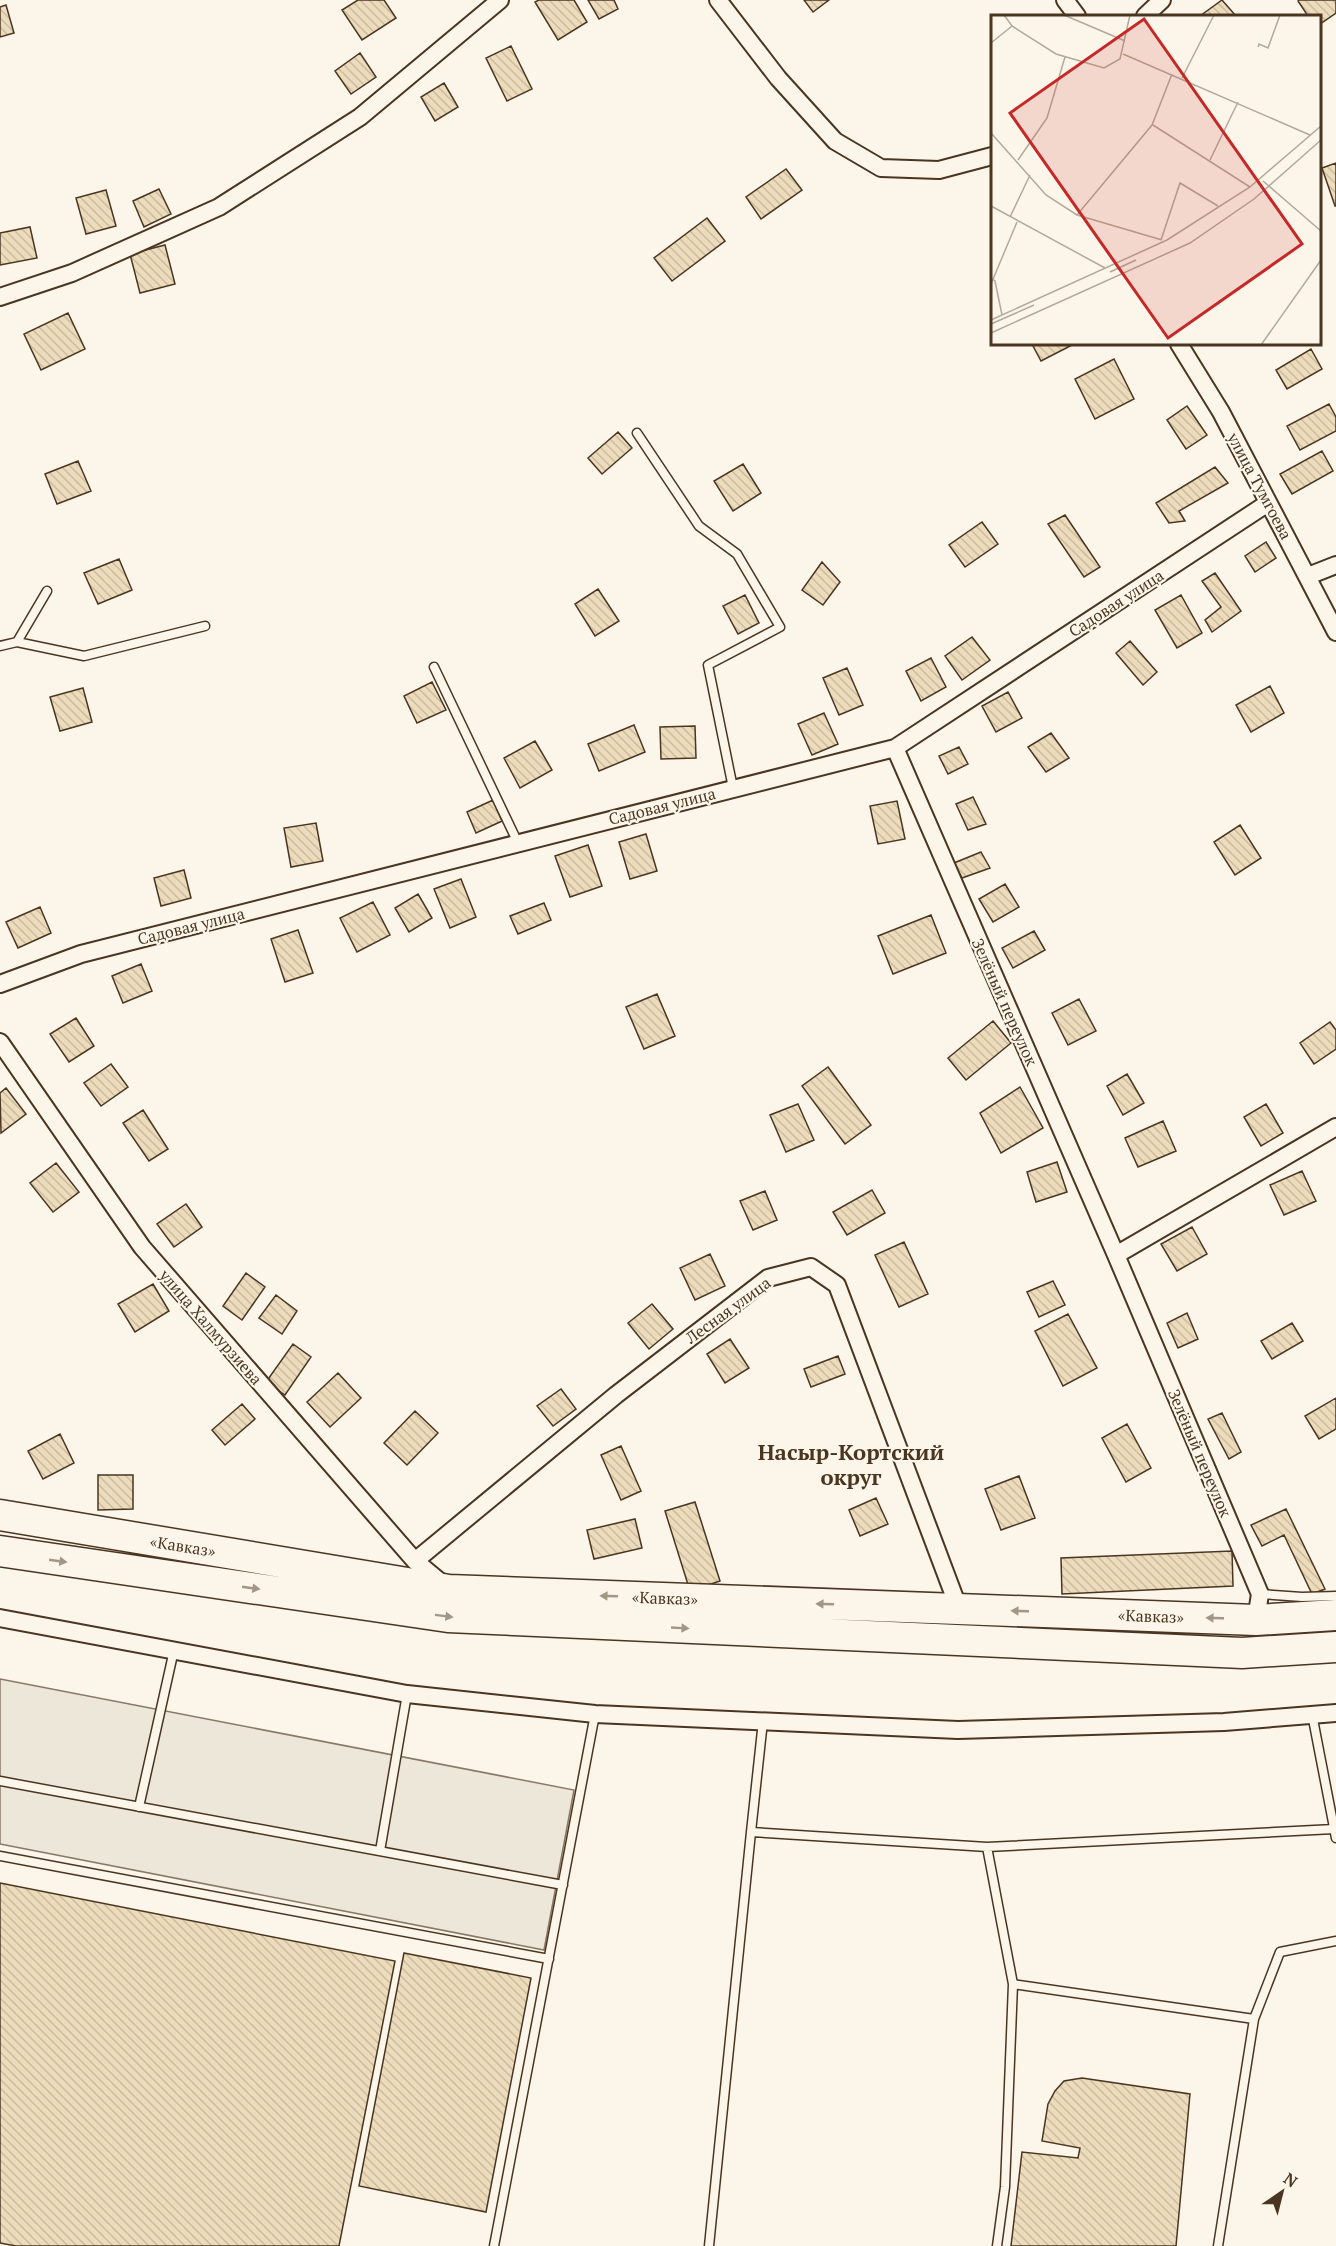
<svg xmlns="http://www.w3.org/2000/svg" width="1336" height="2246" font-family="'PT Serif',serif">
<defs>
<pattern id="building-back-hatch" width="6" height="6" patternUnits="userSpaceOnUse" patternTransform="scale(1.5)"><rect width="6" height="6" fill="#ecdcbc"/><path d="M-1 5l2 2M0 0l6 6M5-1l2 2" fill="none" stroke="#ccbda1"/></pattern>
</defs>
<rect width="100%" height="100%" fill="#fbf6e9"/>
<!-- parking -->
<path fill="#ede7d9" stroke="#887966" stroke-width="1.5" d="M0 1679 574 1790 544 1950 0 1844Z"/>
<!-- building -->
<path fill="url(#building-back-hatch)" stroke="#4a3520" stroke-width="1.5" d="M358 0H384L396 18 362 40 342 10Z
M539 0H574L587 22 558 40 535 2Z
M588 0H614L618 9 599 19Z
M804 0H829L813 12Z
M1222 0 1236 16H1200Z
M1299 0H1336V13L1320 24V16H1308L1298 1Z
M6 5 14 33 0 37V7Z
M511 46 532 89 507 101 486 58Z
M360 53 376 77 351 94 335 71Z
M444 83 458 107 435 121 421 97Z
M1336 163V206H1335L1322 168Z
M786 169 802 190 761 219 746 197Z
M159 189 171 214 144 227 133 201Z
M106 190 116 226 86 234 76 198Z
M707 218 725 241 672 281 654 258Z
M30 227 37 258 0 265V233Z
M165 245 175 284 140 293 130 254Z
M68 313 85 349 41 370 24 334Z
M1032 344H1074L1041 361Z
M1311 349 1322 369 1287 389 1276 370Z
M1114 359 1134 399 1095 419 1075 379Z
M1329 404 1336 417V431L1300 450 1287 426Z
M1187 406 1207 435 1186 449 1167 420Z
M618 432 632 448 602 474 588 458Z
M1322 451 1333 471 1292 494 1280 474Z
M78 461 91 491 57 504 45 474Z
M743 464 761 493 733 511 714 481Z
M1215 467 1228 483 1179 511 1185 521 1169 523 1156 503Z
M1065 515 1100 567 1084 577 1048 524Z
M982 522 998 544 965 567 949 545Z
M1266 542 1276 558 1255 572 1245 556Z
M119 559 132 590 98 604 84 573Z
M822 562 840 582 823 605 802 590Z
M1215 573 1241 611 1212 632 1205 620 1221 607 1202 581Z
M598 589 619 621 595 636 575 604Z
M745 595 759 623 738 634 723 606Z
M1181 595 1202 633 1177 648 1155 610Z
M972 637 990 660 962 680 945 656Z
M1130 641 1157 672 1143 685 1116 653Z
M931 658 946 687 921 701 906 671Z
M847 668 863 705 839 715 823 678Z
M432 682 446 710 417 723 404 696Z
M1270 686 1284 713 1251 732 1236 705Z
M83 688 92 722 60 731 50 697Z
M1008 692 1022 718 996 732 982 706Z
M824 713 838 744 812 755 798 724Z
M634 725 645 752 599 771 588 744Z
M695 726 696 758 661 759 660 727Z
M1051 733 1069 758 1046 772 1028 747Z
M535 741 552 770 520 788 504 758Z
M959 747 968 764 948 774 939 756Z
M973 797 986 824 968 830 956 804Z
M493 800 502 821 476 833 467 812Z
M897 801 905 839 878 844 870 806Z
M316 823 323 861 291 867 284 828Z
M1240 825 1261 858 1235 875 1214 842Z
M646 834 657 871 630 879 619 842Z
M588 845 602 886 570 897 555 856Z
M981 852 990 868 962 878 954 863Z
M184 870 191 898 161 906 154 878Z
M461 879 476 917 450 928 434 889Z
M1005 884 1019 907 993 922 979 899Z
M418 894 432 918 409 932 395 908Z
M373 902 390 935 357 952 340 918Z
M544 903 551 920 518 934 510 916Z
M40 907 51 933 18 948 6 922Z
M931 915 946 953 893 974 878 936Z
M298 930 313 973 285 982 271 939Z
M1034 931 1045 950 1013 968 1002 948Z
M141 964 152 991 123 1003 112 976Z
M657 994 675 1036 644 1049 626 1007Z
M1079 999 1096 1031 1068 1045 1052 1013Z
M76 1018 94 1046 69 1062 50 1034Z
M993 1021 1011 1043 966 1080 948 1058Z
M1330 1022 1336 1030V1049L1314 1064 1300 1043Z
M111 1064 128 1087 101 1106 84 1083Z
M828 1067 871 1125 845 1144 802 1086Z
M1127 1074 1144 1103 1123 1115 1107 1086Z
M1020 1087 1043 1128 1001 1153 980 1113Z
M6 1088 26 1114 1 1133 0 1093Z
M798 1104 814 1140 786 1152 770 1115Z
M1266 1104 1283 1133 1261 1146 1244 1117Z
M143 1110 168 1149 149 1161 123 1123Z
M1163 1121 1176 1151 1138 1167 1125 1138Z
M1057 1162 1067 1192 1036 1202 1027 1172Z
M56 1163 79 1192 53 1212 30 1183Z
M1302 1171 1316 1201 1284 1215 1270 1185Z
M872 1190 885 1213 847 1235 833 1212Z
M765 1191 777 1220 753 1230 740 1201Z
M186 1204 202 1227 174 1247 157 1224Z
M1192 1227 1207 1254 1177 1271 1161 1244Z
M904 1242 928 1294 899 1307 875 1255Z
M710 1254 725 1286 695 1300 680 1268Z
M246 1273 265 1287 242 1320 223 1306Z
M1053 1281 1065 1305 1039 1317 1027 1292Z
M153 1284 169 1311 135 1332 118 1304Z
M276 1295 297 1311 282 1334 259 1318Z
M652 1304 673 1329 649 1349 628 1323Z
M1187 1313 1198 1339 1178 1348 1167 1323Z
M1068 1314 1097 1368 1063 1386 1035 1331Z
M1292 1323 1303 1341 1272 1359 1261 1341Z
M730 1339 749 1368 725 1383 707 1354Z
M293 1344 311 1357 285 1395 266 1382Z
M838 1356 845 1374 811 1387 804 1369Z
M338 1373 361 1398 330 1427 307 1402Z
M561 1389 576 1409 553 1426 537 1406Z
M1336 1398V1429L1319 1439 1305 1416Z
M242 1404 255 1419 225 1445 212 1430Z
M415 1411 438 1433 407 1465 384 1443Z
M1222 1413 1241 1452 1229 1459 1208 1419Z
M1127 1424 1151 1468 1126 1482 1102 1438Z
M60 1434 74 1463 43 1479 28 1451Z
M621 1446 641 1491 621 1500 601 1455Z
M98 1475H133V1509L98 1510Z
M1019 1476 1035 1518 1001 1530 985 1489Z
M876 1498 888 1524 860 1536 849 1510Z
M695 1502 720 1581 690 1591 665 1511Z
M1286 1509 1325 1589 1312 1594 1284 1535 1262 1546 1251 1525Z
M635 1519 642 1548 594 1559 587 1530Z
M1232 1551 1233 1586 1062 1594 1061 1558Z
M0 1883 395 1961 339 2246H16L0 2243Z
M404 1953 531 1978 486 2212 359 2186Z
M1082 2078 1190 2094 1176 2246H1011L1022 2152 1078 2158 1080 2148 1042 2141 1048 2104 1055 2091 1064 2081Z"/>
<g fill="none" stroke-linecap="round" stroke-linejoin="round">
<defs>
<path id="lane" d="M637 433 699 526 737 554 780 627 708 665 733 788
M17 642 47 591
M0 646 17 642 84 656 205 626
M434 667 518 843
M1260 1594 1302 1597 1336 1596
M1312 1714 1336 1838
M0 1781 563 1885
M139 1807 174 1650
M751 1832 763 1721
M987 1847 1013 1984 1005 2187 997 2246
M380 1851 407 1694
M0 1856 549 1959
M1013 1984 1254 2019
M494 2246 595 1714
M709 2246 751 1832 987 1847 1334 1829
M1218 2246 1254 2019 1280 1952 1336 1941"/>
<path id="street" d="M718 0 778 78 835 141 881 168 939 170 992 156
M1065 0 1077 16
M1145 16 1162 0
M0 297 72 273 219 207 360 117 500 0
M1179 344 1221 412 1336 632
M1308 576 1336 565
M895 748 1116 1255 1260 1594 1256 1620
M0 984 81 954 895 748 1268 503
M0 1042 142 1247 415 1561 444 1585
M1116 1255 1336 1127
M415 1561 616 1395 768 1278 811 1267 837 1285 959 1609
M0 1618 407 1694 595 1714 958 1730 1224 1722 1336 1713"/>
<path id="highway" d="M0 1515 449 1590 1256 1620 1336 1615
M0 1551 448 1617 1242 1653 1336 1647"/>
</defs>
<!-- lane casing -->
<use href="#lane" stroke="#4a3520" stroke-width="11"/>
<!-- street casing -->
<use href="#street" stroke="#4a3520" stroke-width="20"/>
<!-- highway casing -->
<use href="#highway" stroke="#4a3520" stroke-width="33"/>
<!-- lane -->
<use href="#lane" stroke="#fbf6e9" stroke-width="8"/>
<!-- street -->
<use href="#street" stroke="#fbf6e9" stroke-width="16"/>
<!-- highway -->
<use href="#highway" stroke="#fbf6e9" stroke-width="30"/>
</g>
<!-- one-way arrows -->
<defs><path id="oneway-solid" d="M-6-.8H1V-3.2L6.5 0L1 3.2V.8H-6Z" transform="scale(1.5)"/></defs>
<g fill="#a29684">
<use href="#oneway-solid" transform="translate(58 1561) rotate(8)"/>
<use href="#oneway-solid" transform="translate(251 1588) rotate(8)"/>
<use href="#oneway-solid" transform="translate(609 1596) rotate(-178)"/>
<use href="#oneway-solid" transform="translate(825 1604) rotate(-178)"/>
<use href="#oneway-solid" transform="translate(1020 1611) rotate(-178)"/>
<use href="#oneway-solid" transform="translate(444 1616) rotate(7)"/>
<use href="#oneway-solid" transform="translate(1215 1618) rotate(-178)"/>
<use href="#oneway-solid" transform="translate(680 1628) rotate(3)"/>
</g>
<g text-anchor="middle" stroke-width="4.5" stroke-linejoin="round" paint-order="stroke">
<!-- street labels -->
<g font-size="16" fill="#4a3520" stroke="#fbf6e9">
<text transform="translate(1260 486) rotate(62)" y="6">улица Тумгоева</text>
<text transform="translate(1116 603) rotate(-33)" y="6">Садовая улица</text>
<text transform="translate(662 806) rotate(-14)" y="6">Садовая улица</text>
<text transform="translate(191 926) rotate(-14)" y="6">Садовая улица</text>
<text transform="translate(1005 1002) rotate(66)" y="6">Зелёный переулок</text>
<text transform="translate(728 1310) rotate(-36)" y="6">Лесная улица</text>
<text transform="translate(211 1327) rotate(49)" y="6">улица Халмурзиева</text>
<text transform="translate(1200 1453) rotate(67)" y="6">Зелёный переулок</text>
<text transform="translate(183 1546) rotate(9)" y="6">«Кавказ»</text>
<text transform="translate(665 1598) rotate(2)" y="6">«Кавказ»</text>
<text transform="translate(1151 1616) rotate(2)" y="6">«Кавказ»</text>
</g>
<!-- district labels -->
<g font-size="22" font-weight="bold" fill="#4a3520" stroke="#fbf6e9">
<text x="851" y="1460">Насыр-Кортский<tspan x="851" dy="25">округ</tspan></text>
</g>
</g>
<!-- overview -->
<g transform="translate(991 15)">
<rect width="330" height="330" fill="#fbf6e9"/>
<path fill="none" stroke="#b4a999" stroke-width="1.5" d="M13 0 21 11 65 39 113 53 129 44 139 0M73 0 134 26M0 28 21 11M267 32 268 29 277 33 289 0M132 39 319 120M191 63 223 0M162 110 259 172M0 118 55 180 86 200 171 225M27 145 56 103 74 42M219 145 247 87M272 166 330 216M0 191 114 253M86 200 161 110 181 59M19 202 39 160M170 225 189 168 227 191M119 257 145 245M0 263 4 266 11 300M0 269 26 207M0 305 176 225 259 172 330 111M0 309 43 290M0 318 199 228 263 184 330 125M270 330 330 245"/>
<path fill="#c62828" fill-opacity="0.15" stroke="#c62828" stroke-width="3" d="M153 4 311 229 177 323 19 98Z"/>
<rect width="330" height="330" fill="none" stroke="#4a3520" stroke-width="3"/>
</g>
<!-- north arrow -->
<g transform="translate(1282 2192) rotate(35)" stroke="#fbf6e9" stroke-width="4.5" paint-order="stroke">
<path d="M0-4.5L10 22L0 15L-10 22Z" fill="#4a3520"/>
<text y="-9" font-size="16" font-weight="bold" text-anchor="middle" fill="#4a3520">N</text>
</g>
</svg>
